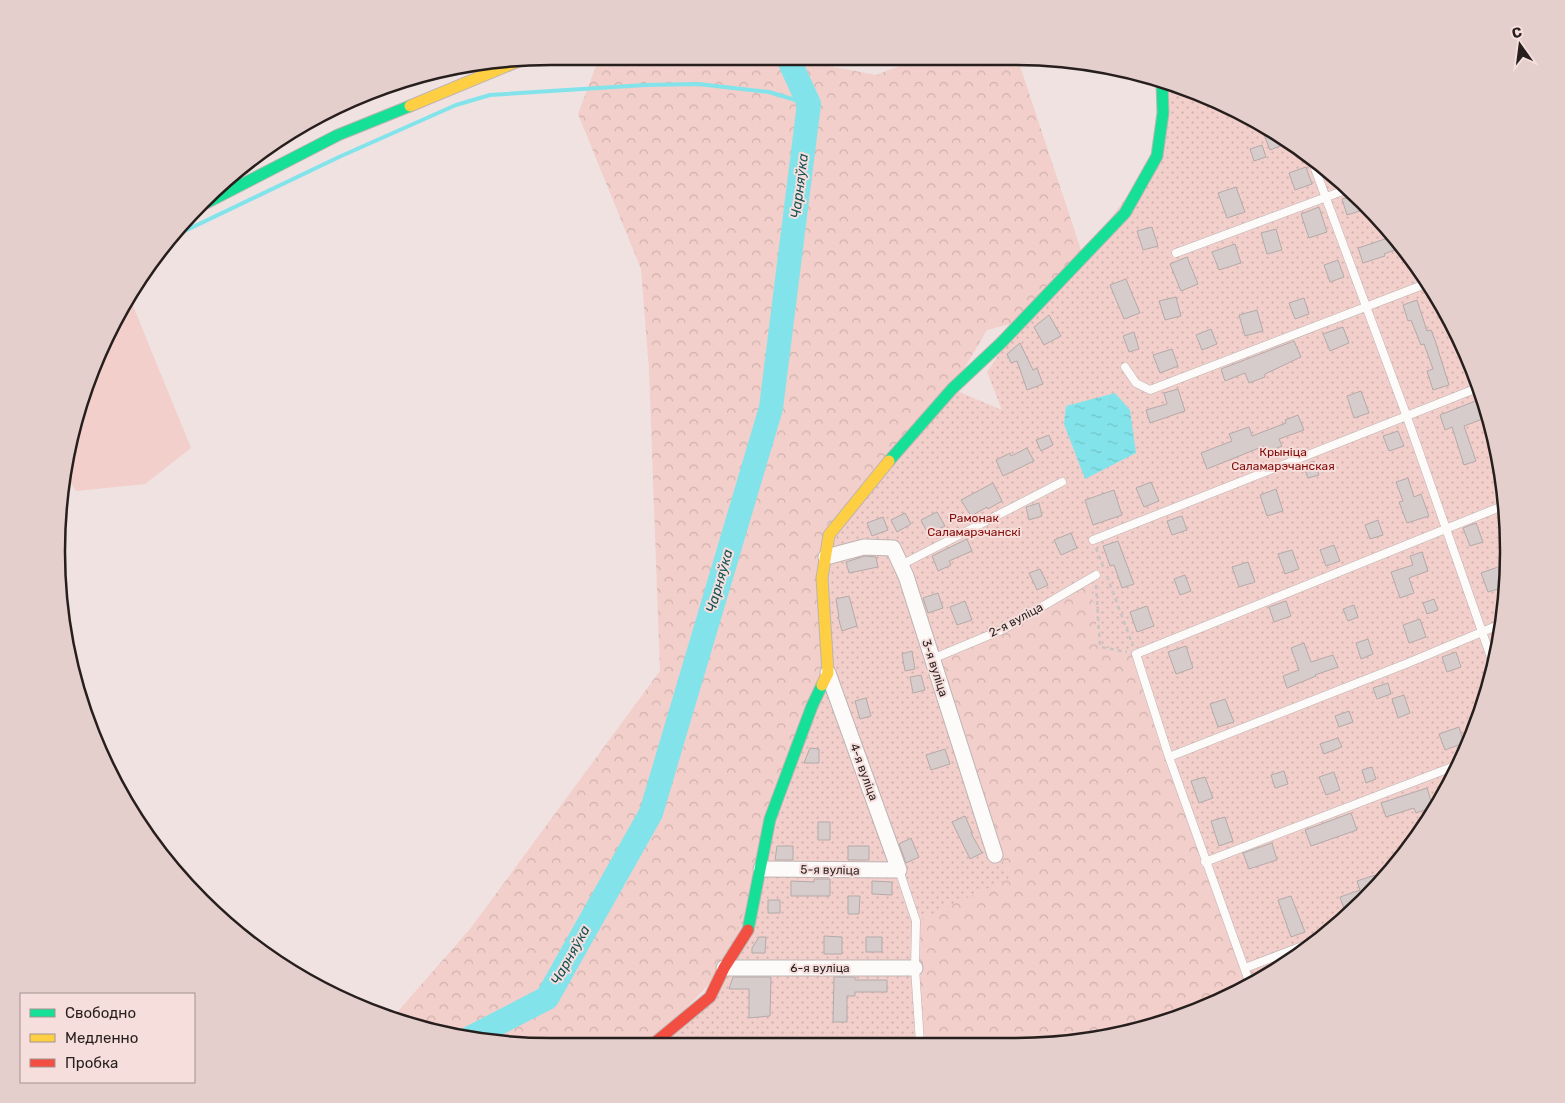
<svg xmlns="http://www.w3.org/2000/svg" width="1565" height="1103" font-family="Rubik,sans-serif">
<defs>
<pattern id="forest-crowns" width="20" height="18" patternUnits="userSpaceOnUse" patternTransform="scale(1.25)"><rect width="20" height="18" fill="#f2cfca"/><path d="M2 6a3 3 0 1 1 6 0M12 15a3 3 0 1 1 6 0" fill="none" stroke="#d0b1ad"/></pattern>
<pattern id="garden-dots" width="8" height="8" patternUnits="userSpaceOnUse" patternTransform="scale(1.25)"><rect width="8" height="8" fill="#f2cfca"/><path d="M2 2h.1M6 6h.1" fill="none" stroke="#d0b1ad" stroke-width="1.8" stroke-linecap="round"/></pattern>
<pattern id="water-ripples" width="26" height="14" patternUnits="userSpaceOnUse" patternTransform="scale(1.25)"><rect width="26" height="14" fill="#82e4ea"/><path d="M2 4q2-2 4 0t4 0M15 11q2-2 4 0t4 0" fill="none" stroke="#70c3c8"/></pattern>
</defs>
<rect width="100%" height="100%" fill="#efe2e1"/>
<!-- green -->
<path fill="#f2cfca" d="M129 296 191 448 145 484 76 491 64 473 94 362 123 304Z"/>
<!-- forest -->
<path fill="url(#forest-crowns)" d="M624 56H778L876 75 925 56 1017 57 1083 256 1022 321 987 330 952 389 828 673 761 869 724 968 652 1045 519 1046 424 1030 392 1018 470 929 660 671 649 370 641 269 578 114 596 66Z
M1090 582 1100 647 1136 654 1250 984 1232 996 1172 1021 1078 1042 920 1043 916 921 968 762 932 659Z"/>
<!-- garden -->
<path fill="url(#garden-dots)" d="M1169 84 1203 94 1261 123 1315 159 1386 225 1442 304 1482 392 1504 487 1508 584 1492 679 1458 770 1407 853 1340 924 1250 984 1136 654 1100 647 1090 582 1004 629 933 659 1009 879 916 921 920 1043 652 1045 710 997 761 869 828 673 829 535 952 389 1002 410 987 372 1022 321 1083 256 1157 156Z"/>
<!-- water -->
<path fill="url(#water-ripples)" d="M1115 393 1130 410 1136 453 1085 479 1064 424 1066 406Z"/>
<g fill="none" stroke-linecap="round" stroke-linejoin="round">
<!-- stream -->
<path stroke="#82e4ea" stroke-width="4" d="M170 238 339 157 456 105 490 95 645 85 698 84 769 92 809 104"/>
<!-- river -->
<path stroke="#82e4ea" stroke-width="24" d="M470 1038 547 998 651 813 771 408 809 104 787 56"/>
</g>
<!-- building -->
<path fill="#d6cccb" stroke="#b4aaa9" d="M1259 122 1261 123 1290 142 1270 150Z
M1262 145 1266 157 1254 161 1250 149Z
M1306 167 1312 184 1295 190 1289 173Z
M1236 187 1245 212 1227 218 1218 193Z
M1354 196 1360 201 1363 210 1347 215 1342 199Z
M1319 207 1327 232 1309 238 1301 214Z
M1152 227 1158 246 1143 250 1137 231Z
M1276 229 1282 250 1267 254 1261 233Z
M1394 236 1402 247 1384 254 1385 256 1363 263 1358 248Z
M1235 244 1241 263 1219 270 1212 252Z
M1187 257 1198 284 1181 291 1170 264Z
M1338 260 1344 277 1330 282 1324 265Z
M1126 279 1140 313 1124 319 1110 285Z
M1176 297 1181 316 1165 320 1159 301Z
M1304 298 1309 314 1295 319 1289 303Z
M1417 300 1427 331 1431 330 1435 340 1449 385 1433 390 1427 371 1433 369 1424 344 1421 345 1411 320 1408 321 1403 305Z
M1257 310 1263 331 1245 336 1239 315Z
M1049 315 1061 336 1044 345 1034 327Z
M1343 327 1349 343 1330 351 1323 334Z
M1211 329 1217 344 1202 350 1196 335Z
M1134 332 1139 349 1129 352 1123 336Z
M1294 341 1301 357 1265 374V377L1249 383 1245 373 1225 381 1221 369Z
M1020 343 1033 370 1037 368 1043 384 1027 390 1017 361 1011 363 1007 354Z
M1172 349 1178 366 1160 373 1153 355Z
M1178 389 1185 411 1150 423 1146 410 1167 404 1164 393Z
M1361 391 1369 413 1354 418 1347 396Z
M1483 398 1488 417 1464 426 1476 461 1464 465 1452 427 1445 430 1440 415Z
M1298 415 1304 430 1279 439 1282 446 1267 452 1264 446 1207 469 1201 453 1232 441 1229 434 1249 427 1252 436 1286 423 1285 420Z
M1398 431 1404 446 1389 451 1383 436Z
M1049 435 1053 445 1041 451 1036 440Z
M1027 448 1034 461 1003 476 996 460 1010 453 1011 456Z
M1314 461 1319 475 1308 478 1303 465Z
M1408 478 1414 497 1421 494 1429 516 1407 523 1399 502 1403 501 1396 482Z
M1151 482 1159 501 1144 507 1136 488Z
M993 483 1002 501 988 509 987 507 971 516 961 500Z
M1276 489 1283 511 1267 516 1260 495Z
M1114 490 1122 515 1093 525 1085 500Z
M1039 503 1042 516 1029 520 1026 507Z
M937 512 945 526 928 534 921 520Z
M905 513 911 524 897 532 891 520Z
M1182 516 1187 530 1172 535 1167 521Z
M883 517 888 530 872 536 867 523Z
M1378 520 1383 535 1370 539 1365 525Z
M1476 523 1483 542 1470 546 1463 528Z
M1071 533 1077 548 1061 555 1054 540Z
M967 539 972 551 949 561 951 565 938 571 932 556Z
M1118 541 1134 584 1122 588 1114 565 1110 566 1103 546Z
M1334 545 1340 561 1326 566 1320 550Z
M1292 550 1299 569 1285 574 1278 554Z
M1422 552 1428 571 1409 578 1414 593 1400 598 1391 572 1413 565 1410 556Z
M865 556 876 557 878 567 849 573 846 562Z
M1248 562 1255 582 1239 587 1232 567Z
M1498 567 1505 587 1488 592 1481 573Z
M1040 569 1048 585 1037 590 1029 573Z
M1185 575 1191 591 1180 595 1174 579Z
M938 593 943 608 928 613 923 598Z
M849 596 857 626 842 631 838 617H839L836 599Z
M1434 599 1438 610 1427 614 1423 603Z
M965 601 972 620 957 625 950 607Z
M1286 601 1291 616 1274 622 1269 607Z
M1354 605 1358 617 1348 621 1343 609Z
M1147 606 1154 626 1137 632 1130 612Z
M1420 619 1426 637 1409 643 1403 625Z
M1368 639 1373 654 1361 659 1356 643Z
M1304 643 1311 662 1333 655 1338 667 1315 675 1316 676 1287 688 1283 676 1299 670 1291 648Z
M1186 646 1193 668 1176 674 1168 652Z
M912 651 915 669 905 671 902 654Z
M1456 652 1461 667 1447 672 1442 657Z
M921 675 925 690 913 693 910 677Z
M1388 683 1391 694 1377 699 1373 688Z
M1404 695 1410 713 1398 718 1392 699Z
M866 698 871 716 860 719 855 701Z
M1225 699 1234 722 1218 727 1210 704Z
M1349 711 1353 722 1339 727 1335 716Z
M1459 727 1464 743 1445 750 1439 734Z
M1338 738 1342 747 1324 754 1320 744Z
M810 748 819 749V763H804Z
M945 749 950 764 931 770 926 755Z
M1372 767 1376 779 1366 783 1362 770Z
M1284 771 1288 784 1275 788 1271 775Z
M1334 772 1340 790 1326 795 1319 777Z
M1205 777 1213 798 1199 803 1191 781Z
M1427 788 1433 807 1416 813 1414 808 1386 817 1381 803Z
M1351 813 1357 830 1311 846 1305 830Z
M965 816 972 832 971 833 982 853 970 859 952 822Z
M1225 817 1233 841 1219 846 1211 821Z
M818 822H830V840H818Z
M911 838 919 857 906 863 899 844Z
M1272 843 1277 860 1249 869 1243 853Z
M777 846H793V860H775Z
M848 846H869V860H848Z
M1375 875 1378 884 1347 917 1340 897 1360 890 1357 881Z
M814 879H830V896H791V881L814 882Z
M872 881 892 882V895L872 894Z
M848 896H860L859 914H848Z
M1291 896 1305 932 1291 937 1278 900Z
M768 900H780V913H768Z
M824 936 842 937V954H824Z
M759 937H766L765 953H752V948Z
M866 937H882V952H866Z
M733 977H771L770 1016 749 1018V989H729Z
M834 977H855V980H887V992H855V996H847V1022H833Z"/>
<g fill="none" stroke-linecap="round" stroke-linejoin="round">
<defs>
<path id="lane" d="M1310 155 1407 417 1494 666
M1176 253 1348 189
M1125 367 1136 383 1150 390 1428 283
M1093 540 1480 387
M901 565 1062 482
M932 659 1004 629 1096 575
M1169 757 1408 663 1501 624
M1205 862 1460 764
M899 870 916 921 915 968 920 1043
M1245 968 1313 942
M1250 984 1169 757 1136 654 1505 505"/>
<path id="street" d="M826 557 864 547 893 548 906 576 995 855
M761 869 899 870 828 673
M724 968H915"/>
<path id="fast" d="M202 205 338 135 410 106
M889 461 952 389 1001 343 1125 213 1157 156 1163 113 1162 82
M748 930 770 819 812 706 822 685"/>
<path id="slow" d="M410 106 521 60
M822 685 828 673 822 578 829 535 889 461"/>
<path id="jam" d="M652 1045 710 997 724 968 748 930"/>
</defs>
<!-- lane casing -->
<use href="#lane" stroke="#beb4b3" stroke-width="9"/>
<!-- street casing -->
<use href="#street" stroke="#beb4b3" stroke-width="17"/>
<!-- fast casing -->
<use href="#fast" stroke="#beb4b3" stroke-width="13"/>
<!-- slow casing -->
<use href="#slow" stroke="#beb4b3" stroke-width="13"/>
<!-- jam casing -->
<use href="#jam" stroke="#beb4b3" stroke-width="13"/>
<!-- path -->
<path stroke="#c8c4c3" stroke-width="2.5" stroke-dasharray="4 4" stroke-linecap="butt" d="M1096 548 1104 569
M1107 576 1133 646
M1096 585 1100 647 1127 652"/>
<!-- lane -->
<use href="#lane" stroke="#fdfbfa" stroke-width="8"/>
<!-- street -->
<use href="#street" stroke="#fdfbfa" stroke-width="15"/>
<!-- fast -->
<use href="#fast" stroke="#16e098" stroke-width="11"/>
<!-- slow -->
<use href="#slow" stroke="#ffcf43" stroke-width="11"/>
<!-- jam -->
<use href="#jam" stroke="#f24e42" stroke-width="11"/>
</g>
<g text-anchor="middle" stroke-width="4" stroke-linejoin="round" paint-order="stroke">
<!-- park labels -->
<g font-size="12" fill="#840b09" stroke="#f5dedb">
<text x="1283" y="456">Крыніца<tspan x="1283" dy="14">Саламарэчанская</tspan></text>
<text x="974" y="522">Рамонак<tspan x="974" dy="14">Саламарэчанскі</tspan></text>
</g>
<!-- street labels -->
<g font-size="12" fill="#271f1d" stroke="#f5dedb">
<text transform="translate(1016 620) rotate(-28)" y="4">2-я вуліца</text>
<text transform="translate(935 668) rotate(72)" y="4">3-я вуліца</text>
<text transform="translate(864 772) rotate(70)" y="4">4-я вуліца</text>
<text transform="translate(830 870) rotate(1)" y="4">5-я вуліца</text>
<text x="820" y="972">6-я вуліца</text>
</g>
<!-- water labels -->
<g font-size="14" font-style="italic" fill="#165458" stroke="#f5dedb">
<text transform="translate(799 186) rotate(-83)" y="5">Чарняўка</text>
<text transform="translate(719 581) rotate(-74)" y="5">Чарняўка</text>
<text transform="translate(570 955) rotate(-61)" y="5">Чарняўка</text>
</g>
</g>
<!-- crop -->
<path d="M0 0H1565V1103H0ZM551 65H1014A486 486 0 0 1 1500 551V552A486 486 0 0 1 1014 1038H551A486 486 0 0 1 65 552V551A486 486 0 0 1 551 65Z" fill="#e5cfcc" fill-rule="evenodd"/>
<path fill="none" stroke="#271f1d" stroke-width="2.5" d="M551 65H1014A486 486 0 0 1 1500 551V552A486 486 0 0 1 1014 1038H551A486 486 0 0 1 65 552V551A486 486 0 0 1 551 65Z"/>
<!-- legend -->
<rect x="20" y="993" width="175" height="90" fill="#f5dedb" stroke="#a3928f"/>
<rect x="30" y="1009" width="25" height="8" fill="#16e098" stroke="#a3928f"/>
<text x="65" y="1018" font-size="15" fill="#271f1d">Свободно</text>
<rect x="30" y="1034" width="25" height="8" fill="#ffcf43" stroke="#a3928f"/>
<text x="65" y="1043" font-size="15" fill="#271f1d">Медленно</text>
<rect x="30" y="1059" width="25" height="8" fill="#f24e42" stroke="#a3928f"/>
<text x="65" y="1068" font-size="15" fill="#271f1d">Пробка</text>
<!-- north arrow -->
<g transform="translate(1520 45) rotate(346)" stroke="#f5dedb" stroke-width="4" paint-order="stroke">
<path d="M0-4L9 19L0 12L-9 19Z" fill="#271f1d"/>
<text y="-8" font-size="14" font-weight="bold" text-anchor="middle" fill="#271f1d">С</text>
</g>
</svg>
